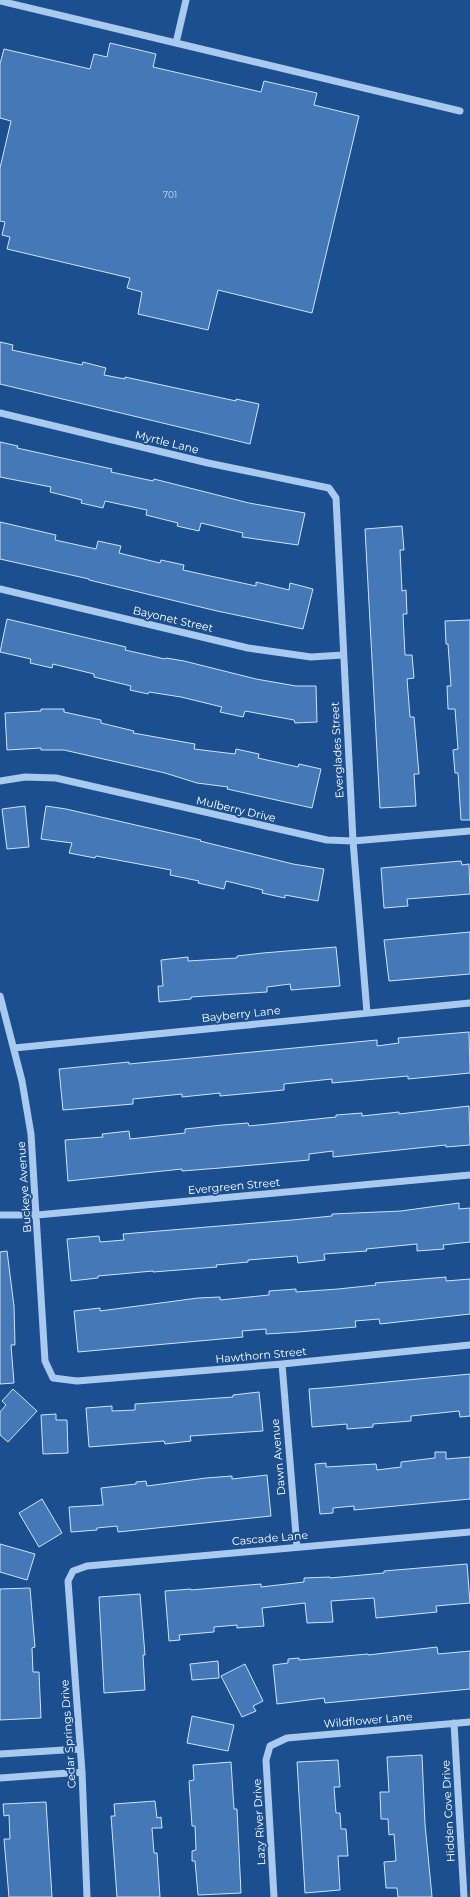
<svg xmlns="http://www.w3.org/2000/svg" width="470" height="1897" font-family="Montserrat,sans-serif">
<rect width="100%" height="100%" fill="#1b4f8f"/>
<!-- building -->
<path fill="#4478b7" stroke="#cfe3fa" d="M110 43 156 54 153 67 261 92 264 81 317 93 314 105 359 116 312 313 218 290 208 330 138 314 142 292 127 288 130 278 7 249 10 237 2 235 5 222 0 221V168L11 121 0 118V64L4 49 90 69 94 54 107 57Z
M0 342 13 345 12 350 82 365 83 362 106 368 104 375 125 379V377L236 401V399L259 404 250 444 0 384Z
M0 442 18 446 17 448 112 469 111 472 153 481 154 479 249 503 305 513 298 545 242 537 243 533 201 523 199 531 177 526 178 523 146 515 147 510 105 501 103 508 81 503 82 500 50 492 51 487 0 477Z
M0 522 56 535 55 540 96 549 98 541 121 546 119 553 160 563 161 560 184 565 183 570 224 579 256 586V582L289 590 290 583 313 589 303 629 217 611 89 580V579L0 559Z
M402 526 404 550H400L402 591 406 590 407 614H403L405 655H412L414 678 407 679 410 717H414L419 774H414L416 806 380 808 365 529Z
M7 619 126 647 125 650 165 659 166 658 184 661 256 679 296 686H316L317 722 295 723 294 720 245 711 243 717 220 712 222 707 181 697 149 692 148 694 130 690 131 686 94 677V674L53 664 52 668 30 663 31 659 0 652Z
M470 620V820H461L458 773H455L453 750 458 749 455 709H448L447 686H451L448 644H446L445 621Z
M41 709H64V712L101 720V723L134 731 133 733 195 744 194 749 235 754 236 749 259 754 258 758 298 767 299 764 321 769 312 808 227 789 228 787 197 783 165 773 64 750H41V748L7 750 5 713 41 711Z
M25 806 29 847 7 849 2 809Z
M46 806 66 809 201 840 200 841 293 864 324 869 318 901 285 895V898L262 893 263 890 226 881 224 889 198 883 199 881 170 875 171 870 96 856 95 858 69 853 72 843 41 839Z
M461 861 462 865 469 864 470 894 407 899 408 906 384 908 381 868Z
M470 932V974L389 981 384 940Z
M336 947 340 986 291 990 290 984 267 987V992L191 997V999L159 1002 158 986H163L161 960 188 957V961L237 958V956L263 953Z
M469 1032 470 1073 408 1079V1076L332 1083V1079L284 1084V1090L220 1096V1093L182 1097V1094L133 1099V1104L63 1110 59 1069 129 1062V1064L377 1040V1046L399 1043 398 1038Z
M469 1106 470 1145 446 1147V1145L333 1157V1151L309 1154V1160L220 1168 182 1171V1169L68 1181 65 1140 103 1137 102 1134 129 1131 130 1139 185 1133V1129L222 1125 248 1123 249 1126 336 1117V1115L362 1113V1116L399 1112V1114Z
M459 1203V1209L470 1208V1242L443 1245 444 1249 417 1251V1244L366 1249 367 1251 324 1254 325 1260 298 1263 297 1256 248 1260V1262L216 1265 217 1267 153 1272V1271L98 1276V1278L71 1281 67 1239 99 1236 100 1242 124 1240 123 1234 292 1220 332 1216V1214L401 1211Z
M7 1251 14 1306 15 1345H11L14 1383 0 1384V1252Z
M446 1277V1281L470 1279V1314L380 1324 379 1319 355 1321 356 1327 298 1332 266 1334V1329L242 1331 243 1337 78 1352 74 1311 100 1308V1311L198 1298 220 1297V1300L269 1295V1291L296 1289V1292L338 1289 376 1285 375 1283Z
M470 1374V1416L460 1417 459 1411 411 1416V1421L373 1424V1427L347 1429V1424L312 1427 309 1389 335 1387Z
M13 1389 37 1411 8 1442 0 1435V1412L6 1405 2 1401Z
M259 1392 263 1431 190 1436 191 1441 165 1444 164 1441 89 1447 86 1408 112 1406V1411L135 1410V1404L233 1397V1395Z
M56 1414V1420H67L68 1453 43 1454 41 1415Z
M435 1452H446V1459L470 1457V1499L354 1510V1506L333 1508V1513L320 1514 315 1464 326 1463V1467L376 1464 377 1470 401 1467V1462L435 1458Z
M267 1475 271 1516 118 1532 117 1526 97 1528V1530L71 1532 69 1507 103 1505 101 1488 136 1484V1482L146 1481 147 1486 206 1478 232 1476V1479Z
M42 1499 62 1533 39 1547 19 1513Z
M0 1544 35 1554 27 1580 0 1572Z
M467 1564 470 1603 436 1606 437 1612 376 1618 374 1598 331 1601 333 1622 307 1623 305 1603 262 1608 264 1626 237 1628V1625L214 1627V1632L179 1635 180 1640 169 1641 165 1591 191 1589V1590L261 1584V1587L304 1582V1578L330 1577V1578L384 1573V1571Z
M30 1588 35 1647 32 1648 33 1672H39L41 1718 0 1720V1589Z
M140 1594 145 1655H143L145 1690 104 1693 99 1597Z
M437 1647 438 1654 470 1651V1689L325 1703 324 1698 277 1704 273 1665 288 1663V1659L299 1658V1660L368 1654V1655Z
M218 1661 219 1678 192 1680 190 1664Z
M245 1664 263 1701 253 1706 256 1711 242 1717 221 1676Z
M192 1716 234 1725 228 1751 187 1743Z
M422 1755 425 1824 432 1897H398L397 1888H386L384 1862 396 1861 394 1834 389 1835 388 1819H381L380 1792H389L387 1757Z
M338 1760 340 1787H334L336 1813H340L341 1829H346L348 1856H338L340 1890 305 1893 297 1762Z
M231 1762 234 1809H237L241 1893 198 1895 195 1861H192V1851L196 1850 195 1826H192L189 1781 194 1780 193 1765Z
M155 1801 157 1818 161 1817 162 1828H152L154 1853H157L160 1897H117L111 1816H115L114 1804Z
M46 1802 52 1897H9L4 1839H10L9 1815 4 1816 3 1804Z"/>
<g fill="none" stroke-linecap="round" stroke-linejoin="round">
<!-- minor -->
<path stroke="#a9c9ee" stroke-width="7" d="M0 1 176 43 186 0
M176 43 460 111
M0 413 208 463 329 488 336 498 353 841 367 1013
M0 589 248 648 311 657 343 655
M0 781 25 777 56 778 327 840 353 841 470 831
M0 996 22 1081 31 1134 45 1361 53 1378 77 1381 282 1364 470 1345
M14 1048 470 1003
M0 1215H37L470 1175
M282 1364 297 1547
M454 1723 464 1897
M0 1754 80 1749
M0 1778 82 1772
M87 1897 82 1772 68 1581 73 1571 87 1566 470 1532
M274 1897 266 1760 270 1746 287 1738 470 1722"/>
</g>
<g text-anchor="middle" stroke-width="4" stroke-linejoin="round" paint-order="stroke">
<!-- number labels -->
<g font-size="9" fill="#d0dded">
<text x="170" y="198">701</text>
</g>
<!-- street labels -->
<g font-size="11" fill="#fff" stroke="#1b4f8f">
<text transform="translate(167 442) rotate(14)" y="4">Myrtle Lane</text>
<text transform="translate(173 619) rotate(13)" y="4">Bayonet Street</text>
<text transform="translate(337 750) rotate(-93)" y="4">Everglades Street</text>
<text transform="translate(236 809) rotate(13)" y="4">Mulberry Drive</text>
<text transform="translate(241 1014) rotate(-6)" y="4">Bayberry Lane</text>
<text transform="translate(234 1186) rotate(-5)" y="4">Evergreen Street</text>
<text transform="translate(24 1187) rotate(-94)" y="4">Buckeye Avenue</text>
<text transform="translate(261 1355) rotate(-5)" y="4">Hawthorn Street</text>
<text transform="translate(278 1457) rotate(-95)" y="4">Dawn Avenue</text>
<text transform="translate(270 1538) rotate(-5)" y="4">Cascade Lane</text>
<text transform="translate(368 1720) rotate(-5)" y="4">Wildflower Lane</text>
<text transform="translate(68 1734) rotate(-94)" y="4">Cedar Springs Drive</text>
<text transform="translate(448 1811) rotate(-93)" y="4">Hidden Cove Drive</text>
<text transform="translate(259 1822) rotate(-93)" y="4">Lazy River Drive</text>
</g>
</g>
</svg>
